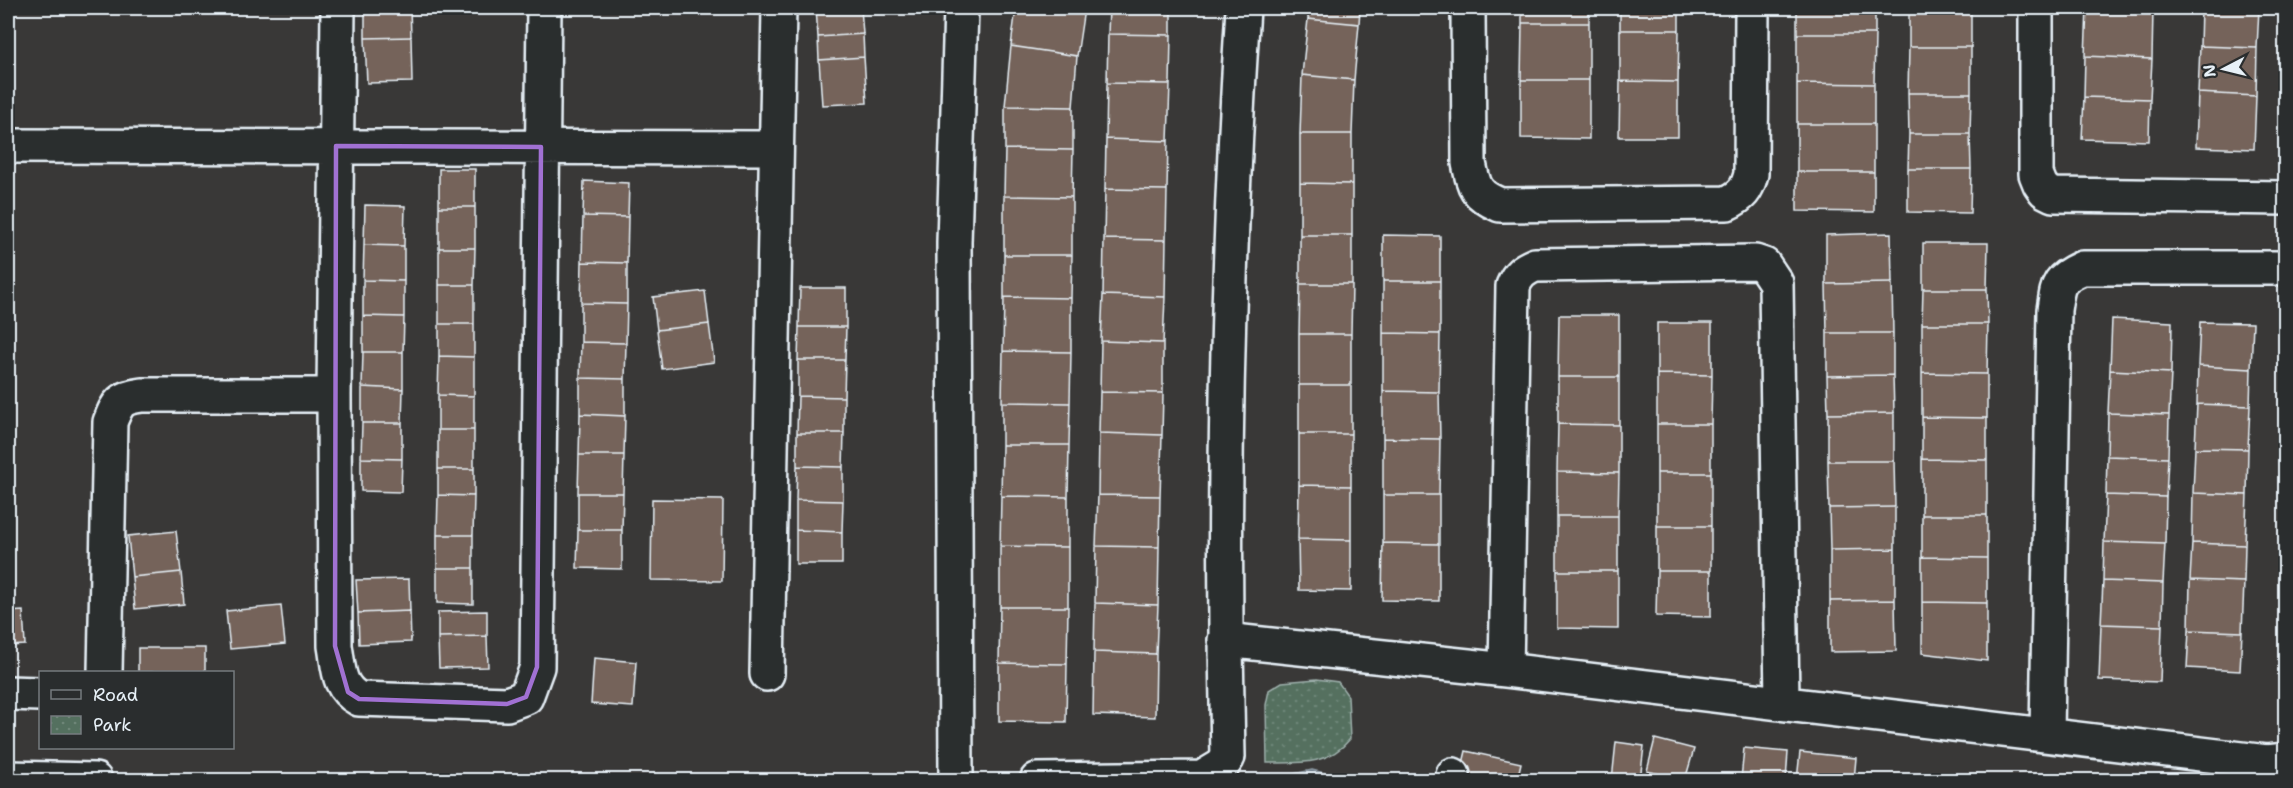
<svg xmlns="http://www.w3.org/2000/svg" width="2293" height="788" font-family="'Shantell Sans',sans-serif">
<defs>
<pattern id="park-dots" width="8" height="8" patternUnits="userSpaceOnUse" patternTransform="scale(1.5)"><rect width="8" height="8" fill="#54705f"/><path d="M2 2h.1M6 6h.1" fill="none" stroke="#6d8577" stroke-width="1.8" stroke-linecap="round"/></pattern>
</defs>
<rect width="100%" height="100%" fill="#393837"/>
<filter id="ink" filterUnits="userSpaceOnUse"><feTurbulence type="fractalNoise" baseFrequency=".0167" numOctaves="2"/><feDisplacementMap in="SourceGraphic" scale="12" xChannelSelector="R" yChannelSelector="G"/><feConvolveMatrix kernelMatrix="1 2 1 2 8 2 1 2 1" color-interpolation-filters="sRGB"/></filter>
<g filter="url(#ink)">
<!-- park -->
<path fill="url(#park-dots)" stroke="#9eb0ac" stroke-width="1.5" d="M1317 679 1338 682 1348 696 1350 739C1328 766 1299 763 1267 763L1266 705 1269 690 1282 682Z"/>
<!-- water -->
<path fill="#596875" stroke="#929fa9" stroke-width="1.5" d="M1312 770 1324 773 1332 780H1286L1289 775Z"/>
<!-- building -->
<path fill="#74645a" stroke="#e8f1f8" stroke-width="1.5" d="M365 8H410L411 37 365 38Z
M816 8H861L863 34 818 37Z
M1016 8 1084 9 1077 56 1011 46Z
M1109 8H1171V35L1108 34Z
M1308 8H1360L1359 24 1308 19Z
M1522 8H1589V23H1522Z
M1620 8H1679V30H1620Z
M1797 8H1875V34H1797Z
M1909 8H1971V47H1909Z
M2087 8 2153 9 2152 59 2085 56Z
M2201 8H2259L2257 48 2200 46Z
M1308 19 1359 24 1354 80 1302 75Z
M1522 23H1589V80H1521Z
M1620 30H1679L1678 82 1620 81Z
M863 34 864 57 819 60 818 37Z
M1108 34 1171 35 1170 84 1107 83Z
M1797 34H1875L1874 84 1797 83Z
M411 37 412 82 367 83 365 38Z
M1011 46 1077 56 1073 107 1005 106Z
M2200 46 2257 48 2256 96 2198 93Z
M1909 47H1971V93H1908Z
M2085 56 2152 59 2150 99 2084 97Z
M864 57 867 103 822 105 819 60Z
M1302 75 1354 80 1352 134H1300Z
M1521 80H1589V139L1521 138Z
M1620 81 1678 82V137H1619Z
M1107 83 1170 84 1168 141 1106 139Z
M1797 83 1874 84V124H1797Z
M1908 93H1971L1970 134H1909Z
M2198 93 2256 96 2254 149 2196 147Z
M2084 97 2150 99 2149 141 2082 139Z
M1005 106 1073 107V150L1005 149Z
M1797 124H1874V172H1797Z
M1300 134H1352V184L1300 183Z
M1909 134H1970L1971 169H1908Z
M1106 139 1168 141 1167 190 1105 189Z
M1005 149 1073 150 1072 197 1004 196Z
M439 169H475V207H439Z
M1908 169H1971L1970 213 1908 212Z
M1797 172H1874V212L1797 211Z
M584 181 629 183 628 217 583 216Z
M1300 183 1352 184V235H1300Z
M1105 189 1167 190 1166 240 1104 239Z
M1004 196 1072 197V255H1004Z
M365 205 405 206 404 246 364 245Z
M439 207H475V248H439Z
M583 216 628 217 627 263 582 262Z
M1891 233 1892 283 1826 284V235Z
M1300 235H1352V284H1300Z
M1383 235 1440 236V281H1383Z
M1104 239 1166 240 1165 297 1103 295Z
M1923 243H1988L1987 289H1923Z
M364 245 404 246V281L363 280Z
M439 248H475L474 285H439Z
M1004 255H1072L1071 298 1004 297Z
M582 262 627 263V304L581 303Z
M363 280 404 281V317L363 316Z
M1383 281H1440V334L1383 333Z
M1892 283 1893 333H1827L1826 284Z
M1300 284H1352L1351 334H1299Z
M439 285H474V324H439Z
M800 288H846V327H799Z
M1923 289H1987L1988 324H1922Z
M705 291 709 324 657 330 653 297Z
M1103 295 1165 297 1163 343 1101 341Z
M1004 297 1071 298V352L1003 351Z
M581 303 627 304 626 343 581 342Z
M1559 315H1619V377H1558Z
M363 316 404 317 403 352H363Z
M2112 319 2172 322 2171 373 2110 370Z
M2200 322 2253 323 2251 369 2198 366Z
M1657 323H1712V375L1657 374Z
M439 324H474V357L439 356Z
M709 324 714 362 662 369 657 330Z
M1922 324H1988L1987 374 1922 373Z
M799 327H846L845 360H798Z
M1383 333 1440 334 1439 392 1383 391Z
M1827 333H1893V375L1827 376Z
M1299 334H1351V385H1299Z
M1101 341 1163 343V393L1100 392Z
M581 342 626 343 625 379 580 378Z
M1003 351 1071 352 1070 403 1002 402Z
M363 352H403V389L362 387Z
M439 356 474 357V396L438 395Z
M798 360H845L844 397 798 396Z
M2198 366 2251 369 2250 406 2197 404Z
M2110 370 2171 373 2169 415 2108 413Z
M1922 373 1987 374V418L1922 417Z
M1657 374 1712 375 1711 424H1657Z
M1893 375 1894 413 1828 414 1827 376Z
M1558 377H1619V425L1558 424Z
M580 378 625 379V416L580 414Z
M1299 385H1351V434H1299Z
M362 387 403 389 402 423H362Z
M1383 391 1439 392 1440 439 1383 438Z
M1100 392 1163 393 1162 435 1099 433Z
M438 395 474 396V430H438Z
M798 396 844 397V433H797Z
M1002 402 1070 403 1069 445H1002Z
M2197 404 2250 406 2248 449 2195 448Z
M1894 413V461H1828V414Z
M2108 413 2169 415 2168 458 2107 456Z
M580 414 625 416 624 455H579Z
M1922 417 1987 418V460L1922 459Z
M362 423H402V459L361 458Z
M1558 424 1619 425V473L1557 472Z
M1657 424H1711V473H1657Z
M438 430H474V469H438Z
M797 433H844L843 467 797 466Z
M1099 433 1162 435 1160 496 1098 495Z
M1299 434H1351V486L1299 485Z
M1383 438 1440 439 1439 495H1383Z
M1002 445H1069L1068 497 1001 496Z
M2195 448 2248 449 2247 495 2193 493Z
M579 455H624L623 493H578Z
M2107 456 2168 458 2166 497 2106 495Z
M361 458 402 459 401 492 361 491Z
M1922 459 1987 460V515H1922Z
M1828 461H1894L1895 507 1829 508Z
M797 466 843 467V501L796 500Z
M438 469H474V496L438 495Z
M1557 472 1619 473 1618 516H1557Z
M1657 473H1711V526H1657Z
M1299 485 1351 486V540L1298 539Z
M578 493H623L622 530H578Z
M2193 493 2247 495 2245 545 2192 543Z
M438 495 474 496 473 535H437Z
M1098 495 1160 496 1159 547 1096 546Z
M1383 495H1439V544L1383 543Z
M2106 495 2166 497 2165 544 2104 542Z
M1001 496 1068 497V547L1000 546Z
M652 499 723 500 722 581 651 580Z
M796 500 843 501 842 532 796 530Z
M1895 507V549L1830 550 1829 508Z
M1922 515H1987V558L1922 557Z
M1557 516H1618V571H1557Z
M1657 526H1711V571H1657Z
M578 530H622V569L577 568Z
M796 530 842 532V564H796Z
M176 531 181 572 132 577 128 536Z
M437 535H473V568H437Z
M1298 539 1351 540V591L1299 590Z
M2104 542 2165 544 2163 583 2103 581Z
M1383 543 1439 544V601L1382 600Z
M2192 543 2245 545 2244 582 2190 580Z
M1000 546 1068 547V607H1000Z
M1096 546 1159 547 1158 605 1095 603Z
M1895 549V600L1830 601V550Z
M1922 557 1987 558V603L1922 602Z
M437 568H473V604L437 603Z
M1557 571H1618V629L1557 628Z
M1657 571H1711V617L1656 616Z
M181 572 184 604 135 609 132 577Z
M409 579 410 611 358 613 356 580Z
M2190 580 2244 582 2242 632 2189 630Z
M2103 581 2163 583 2162 626 2101 624Z
M1895 600 1896 651 1830 652V601Z
M1922 602 1987 603V661L1922 653Z
M1095 603 1158 605 1156 654 1094 652Z
M281 606 285 644 230 649 226 611Z
M1000 607H1068L1067 664 999 663Z
M23 611 25 645 8 646V612Z
M410 611 411 642 359 644 358 613Z
M487 611V636L438 637V612Z
M2101 624 2162 626 2160 682 2099 680Z
M2189 630 2242 632 2240 671 2187 668Z
M487 636 488 667 439 668 438 637Z
M138 648H205V672H138Z
M1094 652 1156 654 1155 717 1093 715Z
M594 658 636 662 633 707 591 704Z
M999 663 1067 664 1066 722 999 721Z
M1655 739 1694 749 1685 780 1647 771Z
M1616 742 1644 746 1640 780H1612Z
M1744 748 1788 752 1786 780H1741Z
M1466 751 1521 763 1517 780H1459Z
M1800 752 1856 758 1854 780H1797Z"/>
<g fill="none" stroke-linecap="round" stroke-linejoin="round">
<defs>
<path id="street" d="M338 8 334 395 335 646C339 668 337 687 359 699L507 704 526 697 537 667 544 8
M1468 8 1469 163C1474 188 1476 195 1500 205L1727 203C1742 196 1747 190 1751 174L1752 8
M2036 8V174L2040 184 2045 191 2053 195 2286 198
M8 146 776 148
M1225 640 1506 670 2267 762 2286 760
M1506 670 1513 286C1518 274 1523 270 1535 265L1755 262 1764 265 1776 283 1782 702
M105 672 110 422C118 402 120 398 142 395H334
M767 674 779 8
M8 693 40 694
M2047 734 2054 310C2058 284 2057 279 2082 268H2286
M8 778 95 780
M956 780 954 242 961 8
M1037 780 1202 778 1222 766 1228 757C1222 507 1227 257 1243 8
M1453 780V775"/>
</defs>
<!-- street casing -->
<use href="#street" stroke="#e8f1f8" stroke-width="38"/>
<!-- street -->
<use href="#street" stroke="#2a2d2e" stroke-width="33"/>
</g>
</g>
<!-- marked area -->
<path fill="none" stroke="#a171d3" stroke-width="4.5" stroke-linejoin="round" d="M336 146 541 147 537 667 526 697 507 704 359 699 348 692 335 646Z"/>
<!-- margin -->
<rect width="2293" height="788" fill="none" stroke="#2a2d2e" stroke-width="30"/>
<rect x="15" y="15" width="2263" height="758" fill="none" stroke="#e8f1f8" stroke-width="2" filter="url(#ink)"/>
<!-- legend -->
<rect x="39" y="671" width="195" height="78" fill="#2a2d2e" stroke="#767b7f" stroke-width="1.5"/>
<rect x="51" y="690" width="30" height="9" fill="#2a2d2e" stroke="#767b7f" stroke-width="1.5"/>
<text x="93" y="701" font-size="18" fill="#e8f1f8">Road</text>
<rect x="51" y="716" width="30" height="18" fill="url(#park-dots)" stroke="#767b7f" stroke-width="1.5"/>
<text x="93" y="731" font-size="18" fill="#e8f1f8">Park</text>
<!-- north arrow -->
<g transform="translate(2224 69) rotate(263)" stroke="#2a2d2e" stroke-width="4.5" paint-order="stroke">
<path d="M0-4.5L10 22L0 15L-10 22Z" fill="#e8f1f8"/>
<text y="-9" font-size="16" font-weight="bold" text-anchor="middle" fill="#e8f1f8">N</text>
</g>
</svg>
